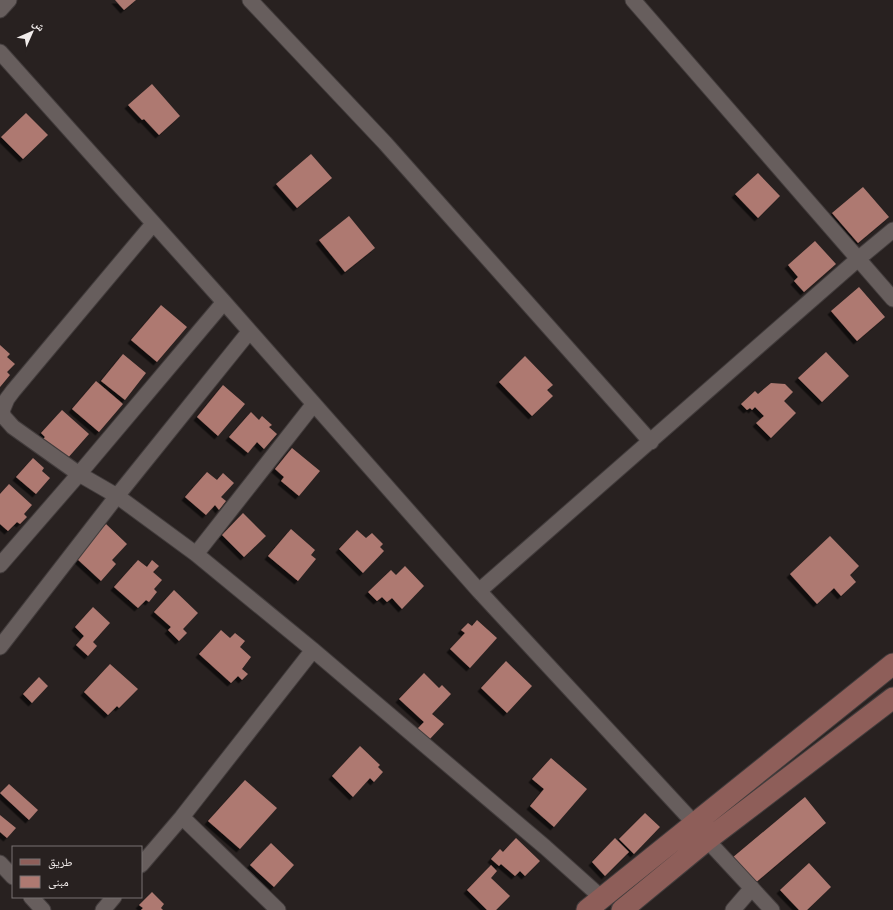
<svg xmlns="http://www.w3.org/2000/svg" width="893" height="910" font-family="'Noto Sans','Noto Naskh Arabic',sans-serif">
<defs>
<filter id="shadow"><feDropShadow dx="-3.5" dy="3.5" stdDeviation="0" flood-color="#0009"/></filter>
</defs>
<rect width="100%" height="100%" fill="#282120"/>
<!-- building -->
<path fill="#ae7971" filter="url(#shadow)" d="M115 0H136L124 10Z
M152 84 180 116 159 135 144 119 142 120 128 105Z
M26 113 48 135 23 159 1 137Z
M311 154 332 178 297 208 276 184Z
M758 173 780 196 758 218 735 194Z
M863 187 889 217 858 243 832 213Z
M349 216 375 248 345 272 319 240Z
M815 241 836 264 804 292 794 281 798 277 788 265Z
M859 287 885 317 857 341 831 311Z
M161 305 187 327 157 362 131 340Z
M0 345 10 354 7 357 15 364 7 372 10 375 0 387Z
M826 352 849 376 822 402 798 378Z
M123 354 146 373 125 400 101 381Z
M525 356 553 385 547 390 553 396 532 416 499 382Z
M96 381 123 404 99 432 72 409Z
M771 383 785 384 793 392 784 401 796 413 771 438 756 423 764 416 755 407 752 410 750 408 747 410 741 404 755 391 758 394Z
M223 385 245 404 218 436 197 417Z
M62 410 89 434 66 460 40 443 45 437 41 433Z
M251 412 259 420 262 416 272 425 269 427 277 434 264 449 257 442 248 453 229 437Z
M292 448 320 471 299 496 281 481 284 477 275 469Z
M33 458 44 468 42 471 50 478 36 494 16 477Z
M207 472 217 480 223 473 234 483 221 497 226 501 219 510 215 505 206 515 185 497Z
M9 484 32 505 24 514 27 517 20 524 17 522 8 531 0 524V494Z
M243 513 266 536 244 557 222 535Z
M106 524 127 544 112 560 116 564 101 581 75 557Z
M291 529 315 550 311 555 316 559 298 581 268 556Z
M357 530 366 538 372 533 383 544 380 547 384 551 363 573 339 549Z
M830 536 859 566 850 575 856 582 841 596 834 588 817 604 790 574Z
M138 560 147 567 152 560 159 566 153 572 162 580 154 589 157 592 149 602 146 600 138 608 114 587Z
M405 566 424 586 402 609 392 598 387 602 382 597 377 601 368 592 391 570 396 575Z
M174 590 198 613 183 629 187 633 179 641 168 630 171 627 154 612Z
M93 607 110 623 93 642 97 646 88 656 76 645 84 636 75 627Z
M477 620 497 638 470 668 450 649 465 633 461 630 468 623 472 626Z
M221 630 230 638 235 633 245 641 240 647 251 657 242 669 248 674 242 680 238 676 231 683 199 654Z
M506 661 532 686 507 713 481 688Z
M110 664 138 689 119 708 117 706 108 715 84 692Z
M424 673 439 688 442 685 451 694 432 714 444 724 427 742 415 731 424 722 399 699Z
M39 677 48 686 32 703 23 694Z
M360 746 380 765 378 767 383 772 374 782 370 778 353 797 332 776Z
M551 758 587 789 554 827 530 806 544 789 532 779Z
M245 780 277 808 240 849 208 821Z
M9 784 38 810 29 820 0 793Z
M805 797 826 823 754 884 732 858Z
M645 813 660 827 634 854 619 839Z
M0 815 16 828 7 838 0 832Z
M516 838 540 861 525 876 520 871 515 876 501 864 499 866 491 859 500 849 503 852Z
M615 838 629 852 605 876 592 862Z
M271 843 294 865 274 887 250 865Z
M809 863 831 887 807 910H799L780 890Z
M491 865 497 871 491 878 510 896 496 910H487L467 890Z
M152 892 164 904 161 908 163 910H141L143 908 139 905Z"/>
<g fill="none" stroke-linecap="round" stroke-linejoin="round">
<defs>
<path id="minor" d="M250 0 385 143 651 442
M633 0 893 299
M0 10 9 0
M0 52 224 302 479 591 694 823 707 840 772 910
M153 224 13 391 7 399 2 411 4 417 13 427 79 474 117 496 196 554 313 650 545 847 602 898
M196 554 313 405
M0 565 79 474 224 302
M479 591 858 259 893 230
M0 647 117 496 249 332
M182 817 278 910
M0 863 13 877
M141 865 182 817 313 650
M31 897 43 910
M103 910 114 897
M733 910 752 888"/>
<path id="secondary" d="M587 910 893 664
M622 910 707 840 893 698"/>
</defs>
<!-- minor casing -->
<use href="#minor" stroke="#423c3c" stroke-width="17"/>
<!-- secondary casing -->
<use href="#secondary" stroke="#423c3c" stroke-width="23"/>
<!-- minor -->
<use href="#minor" stroke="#675e5d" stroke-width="15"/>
<!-- secondary -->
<use href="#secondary" stroke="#8e5e59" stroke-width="21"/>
</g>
<!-- legend -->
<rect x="12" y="846" width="130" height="52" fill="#282120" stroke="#797372"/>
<rect x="20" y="859" width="20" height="6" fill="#8e5e59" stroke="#797372"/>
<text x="48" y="866" font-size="12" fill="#f2edec">طريق</text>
<rect x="20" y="876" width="20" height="12" fill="#ae7971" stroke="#797372"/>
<text x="48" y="886" font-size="12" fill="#f2edec">مبنى</text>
<!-- north arrow -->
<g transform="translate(32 32) rotate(45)" stroke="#282120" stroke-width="3" paint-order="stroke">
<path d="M0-3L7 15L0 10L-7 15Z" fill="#f2edec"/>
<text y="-6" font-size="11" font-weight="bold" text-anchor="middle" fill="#f2edec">ش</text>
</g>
</svg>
